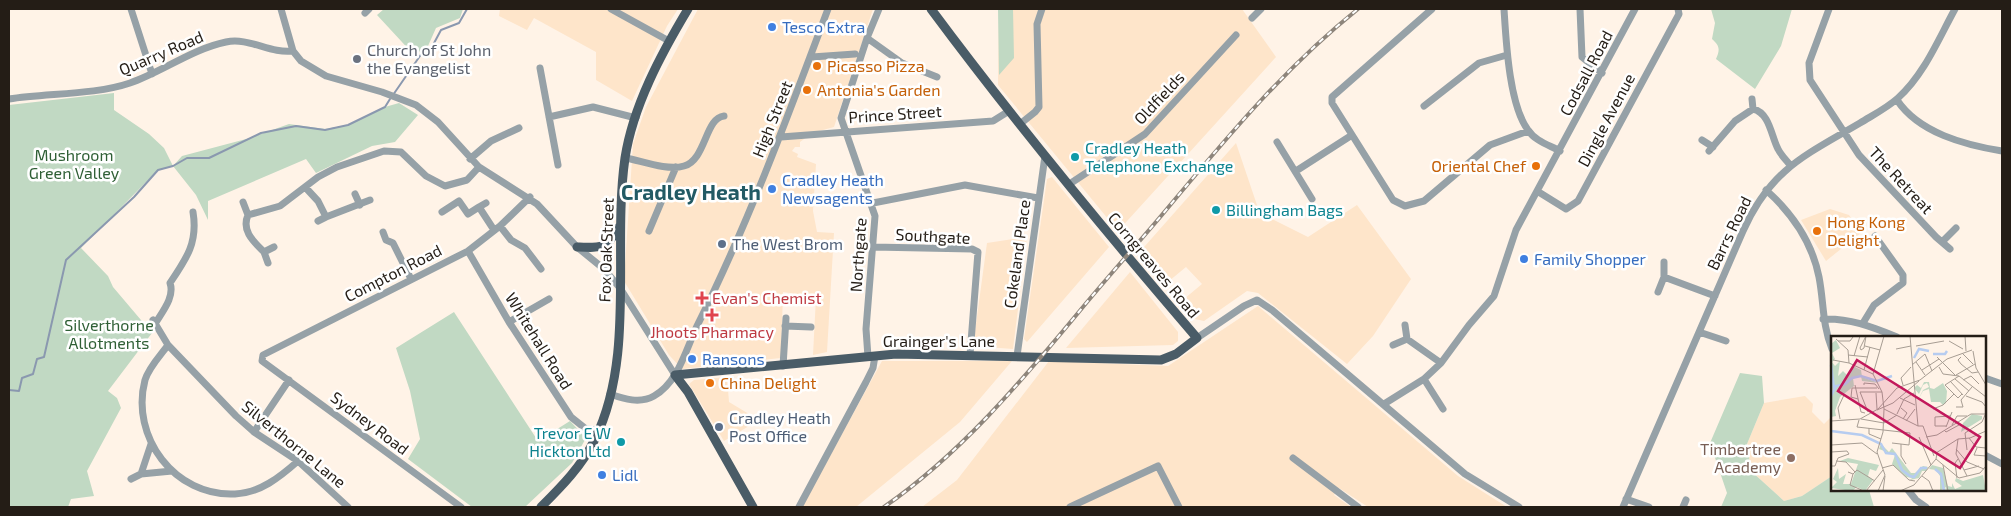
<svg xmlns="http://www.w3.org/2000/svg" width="2011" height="516" font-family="'Exo 2',sans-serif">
<rect width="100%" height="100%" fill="#fff3e7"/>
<!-- built -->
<path fill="#fee5ca" d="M500 9H678L667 26 632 101 596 80V52L534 18 527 30 499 16Z
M698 9H873L834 127 812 133 800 142V147H795L792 151 798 154 797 157 816 164 813 211 817 232 834 233 827 352 813 355 816 297 783 292 781 358 682 369 669 355 624 281 633 144 646 107Z
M999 9H1242L1276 57 1118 231 998 85Z
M1236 143 1258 208 1270 218 1308 237 1357 205 1411 279 1373 336 1347 364 1258 293 1247 291 1204 321 1190 318 1178 304 1202 284 1186 267 1163 286 1137 255Z
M1052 177 1109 247 1027 342 1024 339 1047 179Z
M1830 209 1849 215 1862 232 1826 261 1801 220Z
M1027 237 1013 349 973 346 987 243Z
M1130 272 1178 332V341L1173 345 1066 348Z
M1258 306 1458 476 1507 507H1368L1339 488 1334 495 1351 507H922L957 480 1049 361 1168 366Z
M882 361H1012L960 422 856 507H802Z
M727 377 729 402 759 420 724 441 689 384 694 380Z
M1805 396 1813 404 1812 412 1824 424 1830 418 1832 420V476L1802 496 1784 501 1751 471 1747 444 1764 403Z"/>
<!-- green -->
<path fill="#c1d9c3" d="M384 9H463L460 18 436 28 428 46 414 55 377 15Z
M998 9H1013L1014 58 999 75Z
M1711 9H1792L1781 46 1755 89 1716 59C1720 50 1720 46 1712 39L1715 23Z
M114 93V110L149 134 164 148 173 166 182 156 250 138 289 124 325 129 348 125 385 107 399 103 418 115 395 142 372 146 316 173 306 159 208 201V220L196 195 173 166 158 170 81 248 108 276 113 287 152 333 108 391 117 398 121 408 87 471 94 496 71 499 68 507H9V105Z
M454 312 538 441 570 421 586 438 572 463 525 507H472L408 459 420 439 410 391 396 348Z
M1740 373 1762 376 1764 403 1747 444 1751 471 1784 501 1802 496 1832 476V490H1869L1874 507H1721L1727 493 1710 443Z"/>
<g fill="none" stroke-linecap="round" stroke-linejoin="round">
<!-- stream -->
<path stroke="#8a98af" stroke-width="2" d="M393 95 422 53 433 45 441 30 459 23 467 9
M9 390 19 391 22 378 33 374 37 359 44 357 66 260 134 197 158 170 173 166 187 158H209L261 133 296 126 325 130 348 125 385 107 390 99"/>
<!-- minor -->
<path stroke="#96a1a7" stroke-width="7" d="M131 9 152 74
M281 9 293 51 301 61 326 76 382 92 416 105 438 122 479 167 537 204 577 247 604 269 620 288 675 375
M611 9 669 41
M1432 9 1332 97V103L1393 200 1405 206 1424 201 1490 145 1528 131
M1504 9C1506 40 1509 105 1528 130 1535 141 1549 145 1560 151
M1580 9 1582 57 1602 73
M1829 9 1809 63 1810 80 1859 155 1936 237 1950 249
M365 13 369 9
M1252 18 1261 9
M867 38 902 63 937 77
M812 57 855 54
M540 68 558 165
M9 99C46 93 95 95 130 83 162 72 192 49 226 42 249 37 270 54 293 51
M1752 99 1753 109
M1897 100C1919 133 1965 145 2002 151
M1424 106 1479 63 1507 55
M549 117 593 107 636 118
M1020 124 1035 112 1039 107 1037 24 1042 9
M781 137 993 121 1009 111
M1702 140 1713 147
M1277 142 1312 199
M1709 151 1735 121 1753 109C1770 113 1771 136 1778 149 1781 155 1786 160 1790 165
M626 158C642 161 667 171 684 166 706 160 705 118 724 116
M470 159 491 141 519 128
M1296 171 1352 135
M1068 185 1145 134 1236 35
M305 187 318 201 326 217 370 200
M1766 190C1793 214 1812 242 1819 277 1824 303 1822 324 1832 349
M1537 191 1566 209 1578 201 1679 14 1678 9
M355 194 360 205
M243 202 248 215
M873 203 965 185 1038 198
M479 207 486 203
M442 212 459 201 468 214 479 207 494 230
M318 221 326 217
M500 226 511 240 525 248 541 269
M649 231 676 167
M383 232 386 240 393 243 411 279
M1942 242 1956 228
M873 247 972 249 978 252 970 355
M468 251 509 322 571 417 586 429 599 430
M264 252C254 242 241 231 248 215L280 206 318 177 337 167 384 151 401 152 426 176 445 186 467 180 479 167
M268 263 264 252 274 247
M1664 277V262
M1658 292 1664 277 1715 296
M1823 319C1850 318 1872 327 1897 337
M153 320 168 345 236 416 254 432 298 461 348 507
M509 322 549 299
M1863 323 1874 305 1903 283V275L1875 236
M155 324C162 312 175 297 170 283 187 258 198 242 193 212
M785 326 811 327
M1699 332 1726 341
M1197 338 1244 306 1257 300 1272 310 1465 474 1519 507
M1407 339 1441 363
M168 345C160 356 149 367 145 380 130 437 175 497 235 494 260 493 280 477 298 461
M1393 345 1407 339 1405 325
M1017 356 1045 156
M868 357 866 329 875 216 841 118 867 38 879 9
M783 366 786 318
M1985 378 2002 384
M1424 379 1443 409
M610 394C624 399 640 404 654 396 678 383 686 349 697 326 748 224 788 116 828 9
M1384 404 1424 379 1441 363 1469 325 1494 296 1516 230 1635 9
M254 432 289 380
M1985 455 2002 464
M1293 458 1358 507
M141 474 172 471
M131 479 141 474 151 444
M1908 490 1916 500 1926 507
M1626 499 1649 507
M461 507 262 361 263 355 468 251 500 226 530 197
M799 507 866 382 873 368 875 356
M1070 507 1158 466 1179 507
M1623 507 1743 231C1771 169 1804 156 1860 123 1873 115 1887 108 1898 98 1924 75 1939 38 1955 9
M1683 507 1686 500"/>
<!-- major -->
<path stroke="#4a5c67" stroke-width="9" d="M577 247C601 248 607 249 619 227
M675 375 896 354 1161 360 1176 354 1197 338C1105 231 1015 122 931 9
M675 375 688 392 753 507
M541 507C561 487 582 466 595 439 636 355 612 249 625 158 633 106 661 54 688 9"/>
<defs>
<path id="rail" d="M884 507C959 455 1020 383 1078 313 1105 280 1134 248 1161 216 1223 142 1283 69 1358 9"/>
</defs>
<!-- rail casing -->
<use href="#rail" stroke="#8e857b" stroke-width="4"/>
<!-- rail -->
<use href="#rail" stroke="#fff" stroke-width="2" stroke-dasharray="5.5" stroke-linecap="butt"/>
</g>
<!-- markers -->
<g fill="#3f7fe0" stroke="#fff" stroke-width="2">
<circle cx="772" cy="27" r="5"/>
<circle cx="772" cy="189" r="5"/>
<circle cx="1524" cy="259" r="5"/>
<circle cx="692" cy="359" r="5"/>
<circle cx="602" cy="475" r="5"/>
</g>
<circle fill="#6b7280" stroke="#fff" stroke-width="2" cx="357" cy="59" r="5"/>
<g fill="#e8710a" stroke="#fff" stroke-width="2">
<circle cx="817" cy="66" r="5"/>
<circle cx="807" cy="90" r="5"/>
<circle cx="1536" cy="166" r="5"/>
<circle cx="1817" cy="231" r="5"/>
<circle cx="710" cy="383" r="5"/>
</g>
<g fill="#0f9aa8" stroke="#fff" stroke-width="2">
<circle cx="1075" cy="157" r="5"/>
<circle cx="1216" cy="210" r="5"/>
<circle cx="621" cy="442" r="5"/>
</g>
<g fill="#5c6f8a" stroke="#fff" stroke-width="2">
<circle cx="722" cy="244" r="5"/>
<circle cx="719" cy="427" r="5"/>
</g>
<g fill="#e0444e" stroke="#fff" stroke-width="2">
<path d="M699.5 290.5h5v5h5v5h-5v5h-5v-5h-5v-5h5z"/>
<path d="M709.5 307.5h5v5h5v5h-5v5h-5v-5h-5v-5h5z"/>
</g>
<circle fill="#8d6e63" stroke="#fff" stroke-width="2" cx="1791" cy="458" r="5"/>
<g text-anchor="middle" stroke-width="5" stroke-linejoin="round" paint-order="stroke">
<!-- shop labels -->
<g font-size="16" fill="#366cbe" stroke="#fff" text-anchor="start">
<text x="782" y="33">Tesco Extra</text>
<text x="782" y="186">Cradley Heath<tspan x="782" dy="18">Newsagents</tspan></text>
<text x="1534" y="265">Family Shopper</text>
<text x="702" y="365">Ransons</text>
<text x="612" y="481">Lidl</text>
</g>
<!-- worship labels -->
<g font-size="16" fill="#5b616d" stroke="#fff" text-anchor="start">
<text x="367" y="56">Church of St John<tspan x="367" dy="18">the Evangelist</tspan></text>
</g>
<!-- street labels -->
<g font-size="16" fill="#241d16" stroke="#fff">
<text transform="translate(161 53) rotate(-23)" y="6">Quarry Road</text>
<text transform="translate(1586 73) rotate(-62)" y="6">Codsall Road</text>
<text transform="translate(1159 98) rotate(-47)" y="6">Oldfields</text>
<text transform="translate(895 114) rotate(-4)" y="6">Prince Street</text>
<text transform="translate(772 119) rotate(-68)" y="6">High Street</text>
<text transform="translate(1606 120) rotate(-62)" y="6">Dingle Avenue</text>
<text transform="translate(1901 180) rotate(47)" y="6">The Retreat</text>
<text transform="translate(1729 233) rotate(-64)" y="6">Barrs Road</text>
<text transform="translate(933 236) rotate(3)" y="6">Southgate</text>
<text transform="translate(606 250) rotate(-88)" y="6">Fox Oak Street</text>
<text transform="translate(1017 254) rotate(-82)" y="6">Cokeland Place</text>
<text transform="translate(858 255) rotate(-86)" y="6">Northgate</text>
<text transform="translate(1154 265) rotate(50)" y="6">Corngreaves Road</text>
<text transform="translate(393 273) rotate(-27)" y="6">Compton Road</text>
<text transform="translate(539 341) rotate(58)" y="6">Whitehall Road</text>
<text x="939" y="347">Grainger's Lane</text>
<text transform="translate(370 423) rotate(37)" y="6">Sydney Road</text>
<text transform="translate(294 444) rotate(39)" y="6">Silverthorne Lane</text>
</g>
<!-- food labels -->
<g font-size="16" fill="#c56008" stroke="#fff" text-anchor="start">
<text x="827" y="72">Picasso Pizza</text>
<text x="817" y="96">Antonia's Garden</text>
<text x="1526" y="172" text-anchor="end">Oriental Chef</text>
<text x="1827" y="228">Hong Kong<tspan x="1827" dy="18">Delight</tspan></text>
<text x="720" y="389">China Delight</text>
</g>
<!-- culture labels -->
<g font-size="16" fill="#0d838f" stroke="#fff" text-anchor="start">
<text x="1085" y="154">Cradley Heath<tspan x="1085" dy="18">Telephone Exchange</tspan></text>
<text x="1226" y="216">Billingham Bags</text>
<text x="611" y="439" text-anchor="end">Trevor E W<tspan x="611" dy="18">Hickton Ltd</tspan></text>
</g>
<!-- park labels -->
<g font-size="16" fill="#2f5f35" stroke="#fff">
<text x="74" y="161">Mushroom<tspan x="74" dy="18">Green Valley</tspan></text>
<text x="109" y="331">Silverthorne<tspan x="109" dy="18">Allotments</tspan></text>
</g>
<!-- service labels -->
<g font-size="16" fill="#4e5e75" stroke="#fff" text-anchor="start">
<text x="732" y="250">The West Brom</text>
<text x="729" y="424">Cradley Heath<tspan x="729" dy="18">Post Office</tspan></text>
</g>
<!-- health labels -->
<g font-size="16" fill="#be3a42" stroke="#fff" text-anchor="start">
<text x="712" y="304">Evan's Chemist</text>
<text x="712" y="338" text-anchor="middle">Jhoots Pharmacy</text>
</g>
<!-- education labels -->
<g font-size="16" fill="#785e54" stroke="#fff" text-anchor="end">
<text x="1781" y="455">Timbertree<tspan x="1781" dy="18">Academy</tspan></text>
</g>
<!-- district labels -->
<g font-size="21" font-weight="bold" fill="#225a64" stroke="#fff">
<text x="691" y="200">Cradley Heath</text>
</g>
</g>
<!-- overview -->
<g transform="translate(1831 336)">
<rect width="155" height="155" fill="#fff3e7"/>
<path d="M5 4 9 12 1 17 4 23 1 26 4 30 9 25 7 40 12 35 16 39 22 30 30 34 31 41 48 47 31 45 30 40 22 42 23 50 9 61 4 75 5 80 0 81V8ZM93 46H98L99 52 103 53 112 47 116 55 115 67 112 69 109 66H100L98 53 92 55 86 66 92 54 98 51 96 47 92 49 88 58 83 52 86 49 90 52ZM141 78 151 80V83L130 96 132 87ZM50 108 58 116 61 112 80 137H84L92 130 97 131 95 135H91L88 142 79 144 81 142 75 141 61 128 64 119 48 113ZM17 122 48 129 45 135 39 133 37 140 42 144 34 155 26 151 21 155 0 152 6 146 2 143 7 132 8 143 15 138 12 148H20L27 128 9 125ZM101 129 112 132 117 150 121 151V147L124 153 131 150 124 145 125 142 132 145 152 139 155 155H114L115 151 109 155V140L105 134 98 133Z" fill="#c1d9c3"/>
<path fill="none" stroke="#b6ccf0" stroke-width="2.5" d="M102 18H114L116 15M83 22 88 13 98 15M0 29 3 52M0 60 5 50 14 48 21 42 30 40 46 45 61 40M0 95 31 99 50 108 55 117 64 118 71 134 79 140 83 141 90 132H96M104 133 110 138 113 155"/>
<path fill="none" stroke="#a79d93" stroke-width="1" d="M35 0 33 12 30 14 29 12ZM53 0 42 38 51 56 53 73M134 0 135 15M5 3 17 14 18 27M7 5H19L22 1M118 5 132 13M34 10 49 14M85 10 113 5M65 13 80 10M142 15 145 32 155 49M131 17 142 28M17 19 37 21M23 20 29 0M106 21 124 39M130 21 127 24 130 28 141 37 147 36M2 24 18 27 42 38M85 26 94 39M81 29 94 18 101 35M108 31 112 38 128 40 155 61M33 34 39 11M91 34 108 23M125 39 144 28M128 40 114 49 127 62 131 58M124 43 138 55M132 44 140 40 148 48M119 45 132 59M24 49 30 76 34 77M33 49V47L44 48 48 53M72 49 70 42 80 31M45 57 46 73M135 60 151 66 155 71M69 62 84 69M27 63 20 61 21 52H46M125 71H132L130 64 141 51M70 72 76 77 72 83M102 73 112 69 123 58M46 74 62 67 88 45M37 76 29 56H51M66 78 73 63 83 57M9 83 7 72 13 59M30 83 53 87 66 79M28 84 26 91 79 97 78 109 61 107M0 85 29 83 47 73 66 52 89 44 116 23 141 14M75 85 84 73M121 89 126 80H136M87 90H92L103 120M115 90H104V81L119 80M115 91 121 76M38 92V98L50 103M113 94 115 96 128 89 127 86M88 101 100 129M95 101 106 99 140 78H155M138 102 145 111 155 112M127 103 125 118 136 140M70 108V120L75 128M0 109 31 107 46 118M146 112 143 119 155 120M125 113 136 126 153 133M136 114 134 97 151 86 154 79M0 116 16 115 18 118 7 122 4 130H0M105 117 127 103 139 102 155 95M106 117 105 123 128 142 149 137 155 130M5 125 15 126 24 136M112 129 117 155M51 132 62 129 78 144 84 145M133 134 148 130M17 136 22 138 26 134 44 145M22 138 19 149 33 155M91 140 98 145 102 155M126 142 124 127 127 123M35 155 52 134M47 155 54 139 46 116 52 96 53 73 87 90 79 0M52 155 54 140M69 155 83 149 105 123"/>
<path fill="#c2185b" fill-opacity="0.15" stroke="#c2185b" stroke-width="2.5" d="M26 24 149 101 129 132 7 55Z"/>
<rect width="155" height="155" fill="none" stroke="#241d16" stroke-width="2.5"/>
</g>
<!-- border -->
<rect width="2011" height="516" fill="none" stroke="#241d16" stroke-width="20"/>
</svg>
